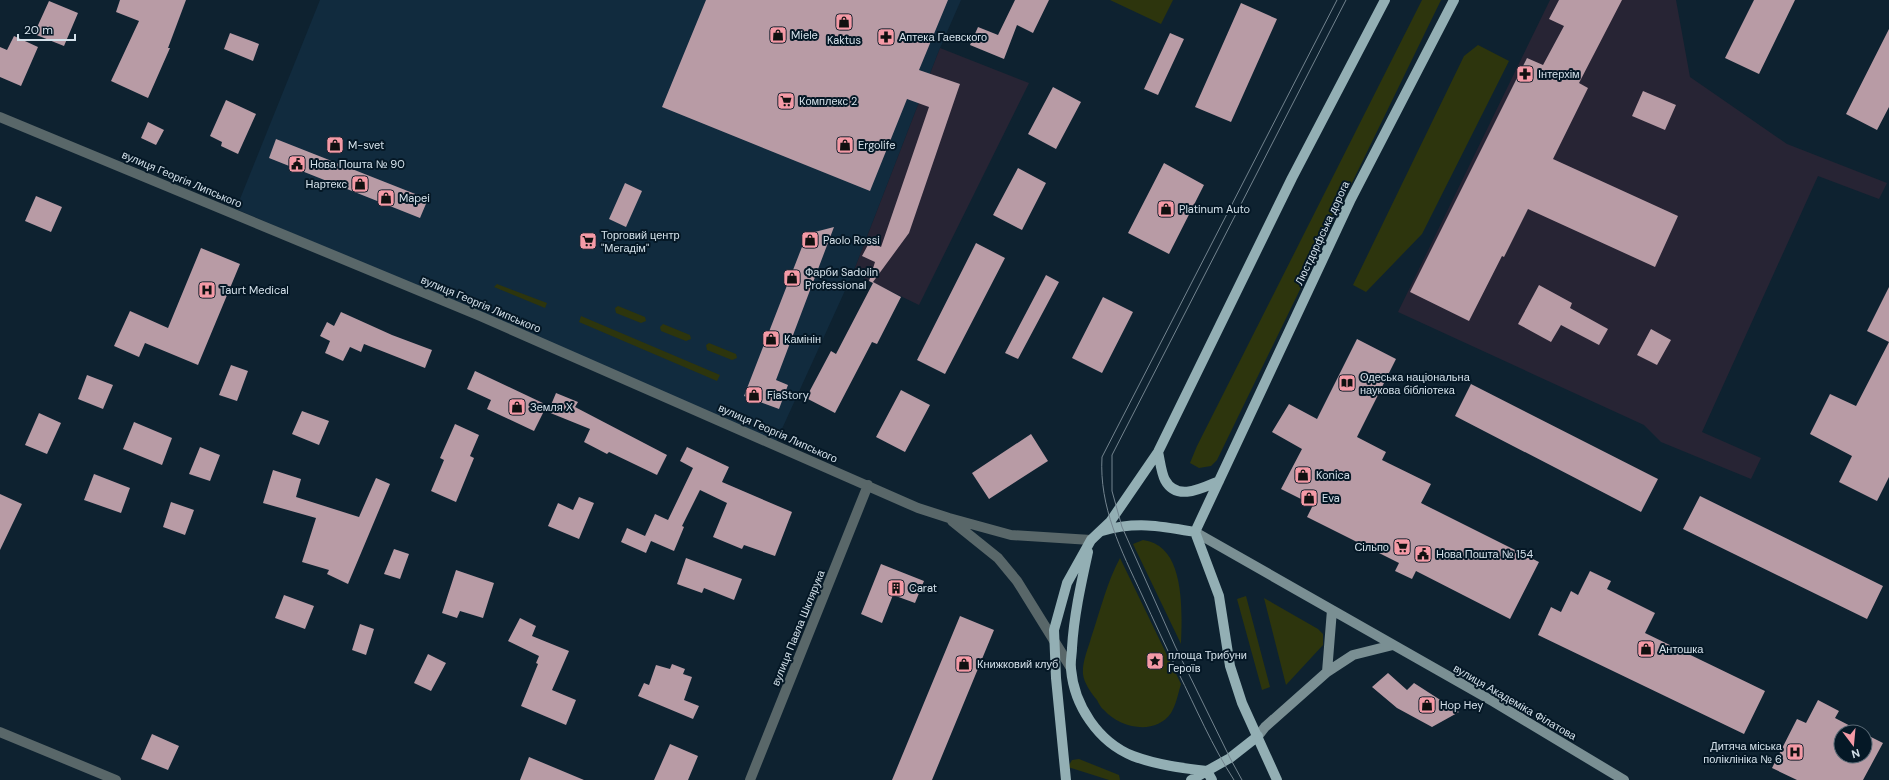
<svg xmlns="http://www.w3.org/2000/svg" width="1889" height="780" font-family="'DM Sans',sans-serif">
<rect width="100%" height="100%" fill="#0e2230"/>
<!-- built -->
<path fill="#112b3e" d="M320 0H961L940 48 853 273 776 442 236 209Z"/>
<!-- industrial -->
<path fill="#272434" d="M1550 0H1676L1690 77 1787 144 1887 183 1879 199 1818 176 1702 432 1761 458 1751 479 1661 442 1644 425 1398 312Z
M940 48 1029 83 919 305 853 273Z"/>
<!-- green -->
<path fill="#2d350d" d="M1110 0H1173L1161 24Z
M1422 0H1441L1217 460 1211 466 1199 468 1190 463 1197 446Z
M1478 45 1509 61 1422 234 1366 292 1353 285 1464 56Z
M497 284 547 303 545 308 494 287Z
M618 306 645 317 646 321 641 323 616 313 615 308Z
M581 316 720 375 717 381 579 322Z
M663 324 690 335 691 339 686 341 661 331 660 327Z
M709 343 736 354 737 358 732 360 707 350 706 345Z
M1143 540C1186 545 1182 612 1181 644L1133 544Z
M1120 558 1181 684C1178 694 1176 705 1171 713 1155 736 1120 728 1104 710 1101 708 1099 704 1097 700 1091 693 1084 683 1083 674 1082 662 1088 649 1091 638 1100 611 1107 582 1120 558Z
M1246 596 1270 687 1262 690 1237 599Z
M1264 598 1318 629 1323 634V645L1286 685Z
M1079 759 1119 775 1120 780H1109L1068 767 1072 760Z"/>
<!-- building -->
<path fill="#b89ba5" d="M120 0H186L168 48H170L148 98 111 81 139 21 116 12Z
M706 0H948L919 70 960 84 909 233 873 282 901 297 877 344 872 342 835 413 806 398 831 351 836 354 873 283 869 281 875 262 862 256 870 241 881 247 929 107 907 99 870 191 662 107Z
M1015 0H1049L1033 33 1017 25 1004 59 970 45 978 27 998 35Z
M1559 0H1622L1579 83 1588 88 1553 159 1678 216 1655 267 1528 209 1504 257 1502 256 1469 321 1410 292 1527 58 1543 65 1564 26 1549 19Z
M1754 0H1795L1759 74 1725 58Z
M49 1 78 13 64 46 34 34Z
M1241 3 1277 19 1231 122 1195 107Z
M1889 29V107L1877 130 1846 114Z
M230 33 259 44 253 61 224 49Z
M1170 33 1184 39 1158 95 1144 89Z
M14 36 38 47 21 86 0 77V47L7 50Z
M1053 87 1081 102 1056 149 1028 134Z
M1643 91 1676 105 1665 130 1632 116Z
M226 100 256 114 238 154 221 146 222 142 210 136Z
M148 122 164 130 156 145 141 138Z
M276 139 428 199 420 218 269 158Z
M1164 163 1204 185 1169 254 1128 233Z
M1018 168 1046 183 1022 230 993 215Z
M625 183 642 191 626 227 609 219Z
M36 196 62 207 51 232 25 221Z
M834 227 776 380 788 385 779 409 744 396 807 234Z
M976 243 1005 258 945 374 917 360Z
M201 248 240 264 198 365 145 343 139 357 114 346 130 311 168 328Z
M1046 275 1059 282 1018 359 1005 353Z
M1539 285 1572 303 1570 308 1608 329 1599 345 1561 325 1551 342 1518 324Z
M1889 287V477L1877 501 1839 482 1852 456 1810 434 1830 394 1856 406 1889 342 1867 331Z
M1103 297 1133 312 1102 373 1072 358Z
M341 312 392 335 432 350 425 368 364 344 361 352 350 347 343 361 325 353 330 341 320 336 327 322 334 326Z
M1651 329 1671 340 1657 365 1637 355Z
M1357 339 1396 359 1357 437 1386 452 1382 460 1431 484 1421 503 1539 562 1510 619 1416 571 1412 579 1395 571 1399 563 1307 517 1313 505 1281 489 1302 449 1272 432 1289 404 1317 419Z
M231 365 248 371 237 401 219 395Z
M475 371 547 405 534 431 487 409 491 400 467 389Z
M87 375 113 385 103 409 78 399Z
M1471 384 1658 479 1641 512 1455 416Z
M901 390 930 405 905 452 876 437Z
M556 393 578 402 575 407 667 455 657 475 609 452 607 454 584 442 590 429 548 412Z
M302 411 329 421 319 445 292 434Z
M39 413 61 423 47 454 25 445Z
M134 422 172 438 162 465 123 449Z
M455 424 479 435 470 456 474 458 456 502 431 491 444 460 440 458Z
M1031 434 1048 461 989 499 972 473Z
M200 447 220 455 210 481 189 474Z
M687 447 729 467 722 482 792 512 775 556 744 545 742 549 713 537 727 503 700 490 682 526 684 527 674 551 651 541 646 553 621 542 627 528 645 536 655 514 668 520 693 468 680 461Z
M273 470 301 479 296 497 359 517 376 478 390 484 348 584 327 574 329 570 302 562 316 518 263 503Z
M94 474 130 488 121 513 84 500Z
M0 494 22 504 0 550Z
M1700 496 1883 586 1867 619 1683 529Z
M579 497 594 503 579 539 548 526 558 503 573 510Z
M171 502 194 510 185 535 163 527Z
M394 549 409 554 400 579 384 574Z
M686 558 742 579 734 600 704 588 702 593 677 584Z
M881 564 924 581 915 603 893 595 882 623 861 614Z
M456 570 494 583 483 618 460 611 457 618 442 613Z
M1590 571 1611 581 1607 589 1655 613 1645 633 1765 691 1744 734 1538 635 1551 607 1561 612 1571 591 1578 595Z
M284 595 314 606 305 629 275 618Z
M960 616 994 630 932 780H892Z
M520 618 536 626 532 636 569 651 552 690 576 700 566 725 521 706 538 664 536 663 539 656 508 641Z
M360 624 374 629 366 655 352 650Z
M428 654 446 663 431 691 414 683Z
M672 664 685 669 683 674 692 677 684 700 699 706 693 719 638 696 644 683 649 685 656 665 670 669Z
M1388 673 1407 690 1414 683 1459 712 1432 727 1397 708 1372 687Z
M1818 700 1839 711 1835 718 1862 732H1841V756H1865V734L1883 743 1863 780H1797L1772 768 1797 719 1806 723Z
M152 734 179 746 168 770 141 759Z
M670 744 698 756 688 780H654Z
M529 757 584 780H520Z"/>
<g fill="none" stroke-linecap="round" stroke-linejoin="round">
<!-- minor -->
<path stroke="#596769" stroke-width="10" d="M0 732 116 780"/>
<!-- tertiary -->
<path stroke="#596769" stroke-width="10" d="M0 117 480 316 918 508 949 518 1011 535 1091 540
M952 521 998 558 1017 581 1071 668
M750 780 868 485"/>
<!-- secondary -->
<path stroke="#7a8f93" stroke-width="10" d="M1195 532 1494 702 1624 780
M1327 672 1332 610
M1258 736 1265 727 1327 672 1353 655 1393 645"/>
<!-- primary -->
<path stroke="#93afb4" stroke-width="10" d="M1158 452C1160 460 1161 472 1165 480 1177 502 1202 488 1219 481
M1102 531C1136 521 1161 526 1195 532
M1195 532 1351 199 1454 0
M1195 532 1219 596 1230 666 1242 703 1277 780
M1088 552C1081 584 1074 615 1072 648 1072 654 1070 662 1071 669 1074 705 1098 742 1133 756 1157 765 1182 768 1207 771
M1207 771 1212 780
M1066 780 1056 678 1054 630 1067 583 1091 540 1110 522 1158 452 1292 178 1385 0
M1191 780 1230 758 1258 736"/>
<!-- tram -->
<path stroke="#73848f" stroke-width="1" d="M1234 780C1212 746 1196 708 1178 672 1166 647 1154 621 1142 595 1121 550 1099 507 1102 457L1337 0
M1242 780 1230 758 1175 646 1122 527 1112 491V455L1346 0"/>
</g>
<!-- icons -->
<defs>
<symbol id="shop-square" viewBox="-11 -11 22 22"><rect x="-9" y="-9" width="18" height="18" rx="4" fill="#f49aa6" stroke="#051826"/><path d="M-5-2.5h2.3a2.7 3.5 0 0 1 5.4 0H5L5.5 6h-11ZM-1.5-2.5h3a1.5 2.3 0 0 0-3 0Z" fill="#111"/></symbol>
<symbol id="pharmacy-square" viewBox="-11 -11 22 22"><rect x="-9" y="-9" width="18" height="18" rx="4" fill="#f49aa6" stroke="#051826"/><path d="M-2-6h4v4h4v4h-4v4h-4v-4h-4v-4h4Z" fill="#111"/></symbol>
<symbol id="supermarket-square" viewBox="-11 -11 22 22"><rect x="-9" y="-9" width="18" height="18" rx="4" fill="#f49aa6" stroke="#051826"/><path d="M-6-5.5h2.5l.6 2H6L4.5 2H-2.5L-4.4-4H-6ZM-1.5 3.2a1.3 1.3 0 1 0 .1 0ZM3 3.2a1.3 1.3 0 1 0 .1 0Z" fill="#111"/></symbol>
<symbol id="civic-square" viewBox="-11 -11 22 22"><rect x="-9" y="-9" width="18" height="18" rx="4" fill="#f49aa6" stroke="#051826"/><path d="M-.6-6.5H3V-4.5H.6V-3L4-1V1h2V6H-6V1h2V-1L-.6-3ZM-1.2 2.5V6h2.4V2.5Z" fill="#111"/></symbol>
<symbol id="hospital-square" viewBox="-11 -11 22 22"><rect x="-9" y="-9" width="18" height="18" rx="4" fill="#f49aa6" stroke="#051826"/><path d="M-5-5h3v3.5h4V-5h3V5h-3V1.5h-4V5h-3Z" fill="#111"/></symbol>
<symbol id="library-square" viewBox="-11 -11 22 22"><rect x="-9" y="-9" width="18" height="18" rx="4" fill="#f49aa6" stroke="#051826"/><path d="M-6-4Q-3-5.5-.7-3.5V5Q-3 3-6 4ZM6-4Q3-5.5 .7-3.5V5Q3 3 6 4Z" fill="#111"/></symbol>
<symbol id="building-square" viewBox="-11 -11 22 22"><rect x="-9" y="-9" width="18" height="18" rx="4" fill="#f49aa6" stroke="#051826"/><path d="M-4-6H4V6H1V3H-1V6H-4ZM-2.5-4.3h1.7v1.8h-1.7ZM.8-4.3h1.7v1.8H.8ZM-2.5-1h1.7V.8h-1.7ZM.8-1h1.7V.8H.8Z" fill="#111"/></symbol>
<symbol id="sight-square" viewBox="-11 -11 22 22"><rect x="-9" y="-9" width="18" height="18" rx="4" fill="#f49aa6" stroke="#051826"/><path d="M0-6L1.8-2.2L6-1.7L2.9 1.2L3.7 5.4L0 3.3L-3.7 5.4L-2.9 1.2L-6-1.7L-1.8-2.2Z" fill="#111"/></symbol>
</defs>
<g fill-rule="evenodd">
<use href="#shop-square" x="834" y="12" width="20" height="20"/>
<use href="#shop-square" x="768" y="25" width="20" height="20"/>
<use href="#pharmacy-square" x="876" y="27" width="20" height="20"/>
<use href="#pharmacy-square" x="1515" y="64" width="20" height="20"/>
<use href="#supermarket-square" x="776" y="91" width="20" height="20"/>
<use href="#shop-square" x="325" y="135" width="20" height="20"/>
<use href="#shop-square" x="835" y="135" width="20" height="20"/>
<use href="#civic-square" x="287" y="154" width="20" height="20"/>
<use href="#shop-square" x="350" y="174" width="20" height="20"/>
<use href="#shop-square" x="376" y="188" width="20" height="20"/>
<use href="#shop-square" x="1156" y="199" width="20" height="20"/>
<use href="#shop-square" x="800" y="230" width="20" height="20"/>
<use href="#supermarket-square" x="578" y="231" width="20" height="20"/>
<use href="#shop-square" x="782" y="268" width="20" height="20"/>
<use href="#hospital-square" x="197" y="280" width="20" height="20"/>
<use href="#shop-square" x="761" y="329" width="20" height="20"/>
<use href="#library-square" x="1337" y="373" width="20" height="20"/>
<use href="#shop-square" x="744" y="385" width="20" height="20"/>
<use href="#shop-square" x="507" y="397" width="20" height="20"/>
<use href="#shop-square" x="1293" y="465" width="20" height="20"/>
<use href="#shop-square" x="1299" y="488" width="20" height="20"/>
<use href="#supermarket-square" x="1392" y="537" width="20" height="20"/>
<use href="#civic-square" x="1413" y="544" width="20" height="20"/>
<use href="#building-square" x="886" y="578" width="20" height="20"/>
<use href="#shop-square" x="1636" y="639" width="20" height="20"/>
<use href="#sight-square" x="1145" y="651" width="20" height="20"/>
<use href="#shop-square" x="954" y="654" width="20" height="20"/>
<use href="#shop-square" x="1417" y="695" width="20" height="20"/>
<use href="#hospital-square" x="1785" y="742" width="20" height="20"/>
</g>
<g text-anchor="middle" stroke-width="4" stroke-linejoin="round" paint-order="stroke">
<!-- poi labels -->
<g font-size="11" fill="#d4e1ea" stroke="#051826" text-anchor="start">
<text x="791" y="39">Miele</text>
<text x="899" y="41">Аптека Гаевского</text>
<text x="844" y="44" text-anchor="middle">Kaktus</text>
<text x="1538" y="78">Інтерхім</text>
<text x="799" y="105">Комплекс 2</text>
<text x="348" y="149">M-svet</text>
<text x="858" y="149">Ergolife</text>
<text x="310" y="168">Нова Пошта № 90</text>
<text x="347" y="188" text-anchor="end">Нартекс</text>
<text x="399" y="202">Mapei</text>
<text x="1179" y="213">Platinum Auto</text>
<text x="601" y="239">Торговий центр<tspan x="601" dy="13">"Мегадім"</tspan></text>
<text x="823" y="244">Paolo Rossi</text>
<text x="805" y="276">Фарби Sadolin<tspan x="805" dy="13">Professional</tspan></text>
<text x="220" y="294">Taurt Medical</text>
<text x="784" y="343">Камінін</text>
<text x="1360" y="381">Одеська національна<tspan x="1360" dy="13">наукова бібліотека</tspan></text>
<text x="767" y="399">FiaStory</text>
<text x="530" y="411">Земля Х</text>
<text x="1316" y="479">Konica</text>
<text x="1322" y="502">Eva</text>
<text x="1389" y="551" text-anchor="end">Сільпо</text>
<text x="1436" y="558">Нова Пошта № 154</text>
<text x="909" y="592">Carat</text>
<text x="1659" y="653">Антошка</text>
<text x="1168" y="659">площа Трибуни<tspan x="1168" dy="13">Героїв</tspan></text>
<text x="977" y="668">Книжковий клуб</text>
<text x="1440" y="709">Hop Hey</text>
<text x="1782" y="750" text-anchor="end">Дитяча міська<tspan x="1782" dy="13">поліклініка № 6</tspan></text>
</g>
<!-- street labels -->
<g font-size="11" fill="#d4e1ea" stroke="#051826">
<text transform="translate(182 179) rotate(23)" y="4">вулиця Георгія Липського</text>
<text transform="translate(1322 233) rotate(-65)" y="4">Люстдорфська дорога</text>
<text transform="translate(481 304) rotate(23)" y="4">вулиця Георгія Липського</text>
<text transform="translate(778 433) rotate(24)" y="4">вулиця Георгія Липського</text>
<text transform="translate(798 628) rotate(-68)" y="4">вулиця Павла Шклярука</text>
<text transform="translate(1515 702) rotate(30)" y="4">вулиця Академіка Філатова</text>
</g>
</g>
<!-- north arrow -->
<g transform="translate(1853 744) rotate(164)"><circle r="19" fill="#051826" stroke="#586874"/>
<path d="M0-3L7 15L0 10L-7 15Z" fill="#f49aa6"/>
<text y="-6" font-size="11" font-weight="bold" text-anchor="middle" fill="#d4e1ea">N</text>
</g>
<!-- scale -->
<path d="M18 34v6h57v-6" fill="none" stroke="#d4e1ea" stroke-width="2"/>
<text x="24" y="34" font-size="12" fill="#d4e1ea" stroke="#051826" stroke-width="3" paint-order="stroke">20 m</text>
</svg>
